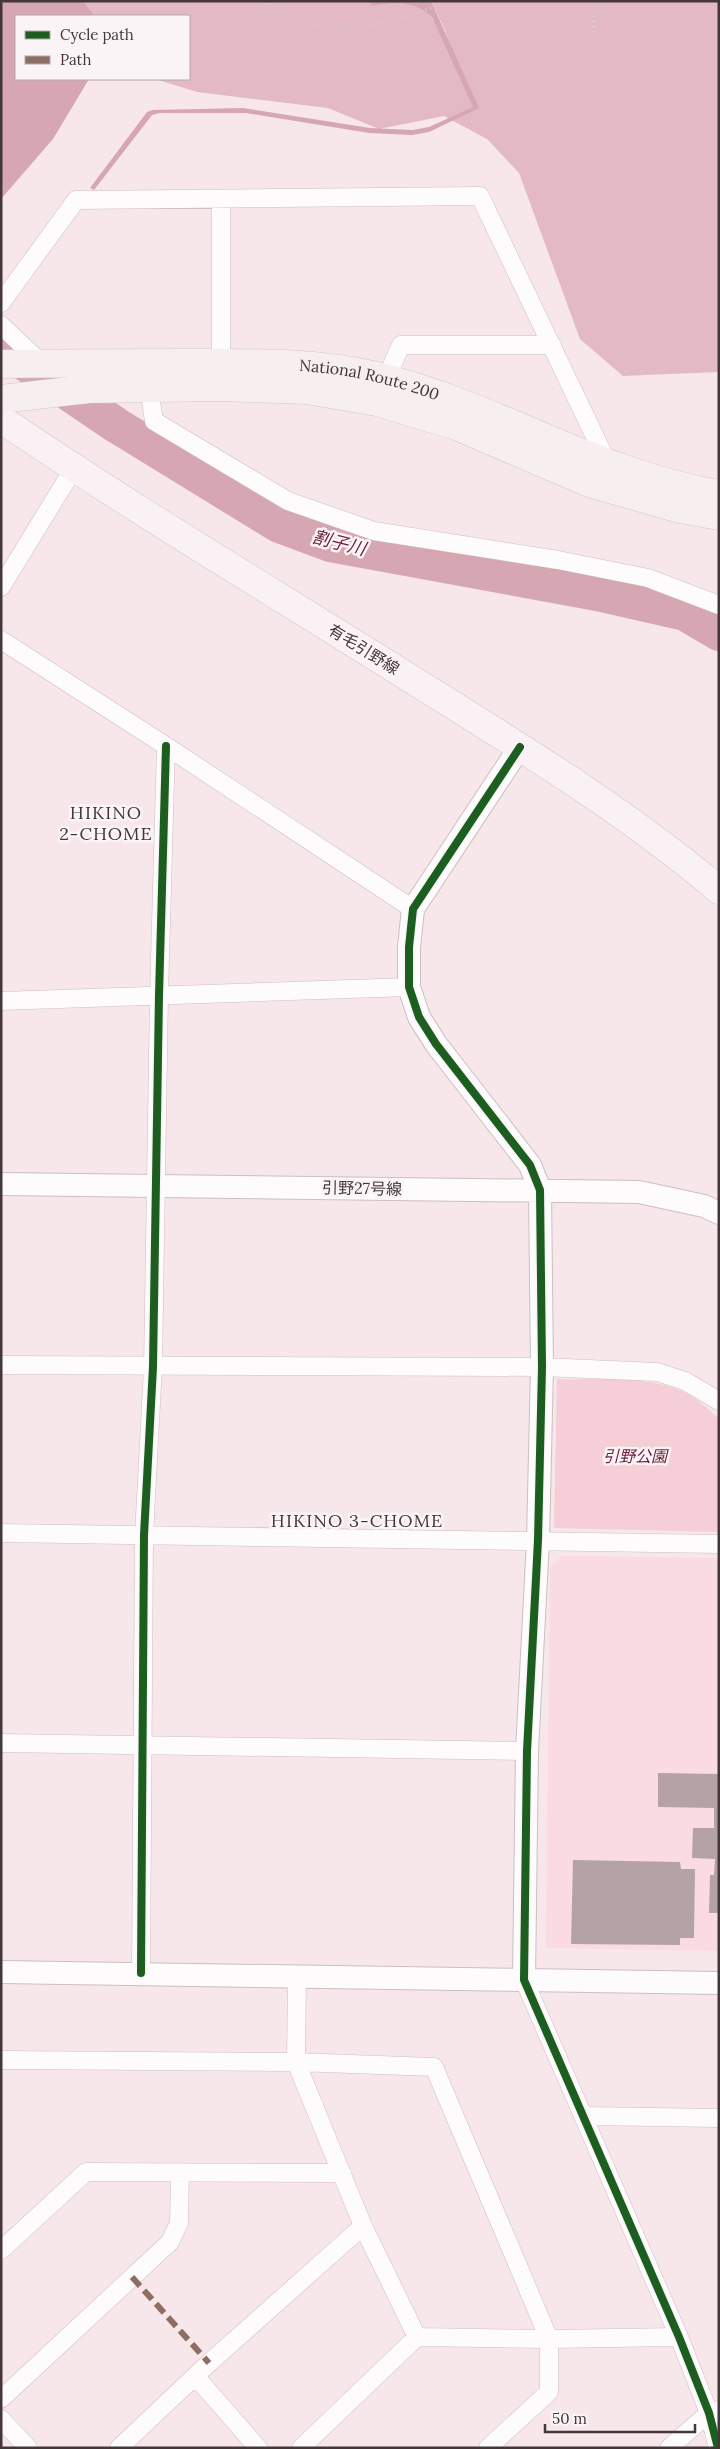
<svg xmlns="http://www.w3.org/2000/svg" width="720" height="2449" font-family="Lora,'Noto Sans JP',serif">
<rect width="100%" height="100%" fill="#f7e7ea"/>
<!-- built -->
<path fill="#fadbe2" d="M562 1556 719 1558V1951L546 1948 550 1567Z"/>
<!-- green -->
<path fill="#f5ced7" d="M557 1379C592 1380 641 1376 674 1388 692 1394 705 1406 719 1419V1532L554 1528Z"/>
<!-- forest -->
<path fill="#e3b9c4" d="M83 1H369L372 6C387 3 408 0 423 7 435 14 459 74 466 90L445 30 431 1H719V372L623 376 580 339 519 173 487 139 444 116 379 129 328 108 197 92 155 79H189V16H95Z"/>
<!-- water -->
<path fill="#d6a6b2" d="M1 1H83L95 16H16V79H89L53 139 1 199Z
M369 1H431L479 108 429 132 412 135 369 133 246 113H160L152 115 94 190 90 188 147 112 153 110 243 108 370 128 413 130 429 127 473 107 432 17C415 0 394 2 372 6Z"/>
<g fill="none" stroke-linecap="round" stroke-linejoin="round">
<!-- river -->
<path stroke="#d6a6b2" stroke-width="36" d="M1 347 116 425 279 525 330 544 597 593 685 613 719 633"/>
</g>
<!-- building -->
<path fill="#b4a2a6" d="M658 1773 719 1774V1913H709L710 1875H714L715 1859 692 1858 693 1828H714V1808L658 1807Z
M573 1860 680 1862 681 1869H695L694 1938H680V1945L571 1944Z"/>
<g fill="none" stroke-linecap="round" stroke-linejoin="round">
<defs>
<path id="minor" d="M221 199V363
M1 303 76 200 480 196 608 464
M1 325 41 363
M386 379 401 345H552
M149 388 154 421 288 501 374 531 558 560 648 578 719 605
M1 587 74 468
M1 640 166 746 413 909
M1 1001 409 987
M1 1365 542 1367 657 1372 685 1381 719 1401
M1 1533 719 1544
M1 1743 527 1751
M141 1973 144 1535 153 1367 159 995 166 746
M297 1976 296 2062 363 2226 417 2337 549 2339 679 2337
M524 1980 679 2337 709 2413 718 2448
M1 2060 296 2062 434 2067 549 2339V2392L488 2448
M585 2116 719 2118
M1 2250 86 2172 342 2173
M196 2377 258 2448
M1 2399 170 2242 179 2223 180 2173
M1 2419 28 2448
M119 2448 209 2363 363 2226
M301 2448 417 2337
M669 2448 709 2413 718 2410"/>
<path id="tertiary" d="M520 747 413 909 409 947V987L419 1017 436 1044 530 1165 540 1190 542 1367 538 1540 527 1751 524 1980
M1 1184 639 1192 704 1206 719 1213
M1 1972 719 1983"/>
<path id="primary" d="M1 419C139 513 283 598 424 687 525 750 628 813 719 890"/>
<g id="trunk">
<path id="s1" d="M1 364C63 363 124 363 186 363 250 363 315 361 377 376 496 405 597 474 719 494"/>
<path d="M1 399 88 389 221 387 307 390 377 402 456 426 589 483 680 509 719 516"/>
</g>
</defs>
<!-- minor casing -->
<use href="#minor" stroke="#ccbec1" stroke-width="19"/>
<!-- tertiary casing -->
<use href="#tertiary" stroke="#ccbec1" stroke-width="24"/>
<!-- primary casing -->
<use href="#primary" stroke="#cfc7c9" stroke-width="29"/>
<!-- trunk casing -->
<use href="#trunk" stroke="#cfc7c9" stroke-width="29"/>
<!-- path -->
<path stroke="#d2cccd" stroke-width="3" stroke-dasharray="1 4" stroke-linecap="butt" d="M264 1 312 24 347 30 407 17 448 1
M593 1 594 37 601 53"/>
<!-- minor -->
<use href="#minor" stroke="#fefbfc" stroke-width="18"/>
<!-- tertiary -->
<use href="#tertiary" stroke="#fefbfc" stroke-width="22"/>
<!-- primary -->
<use href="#primary" stroke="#f9f1f3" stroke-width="28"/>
<!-- trunk -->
<use href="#trunk" stroke="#f7eef0" stroke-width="28"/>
<!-- quiet -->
<path stroke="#8d6e63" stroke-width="6" stroke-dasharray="12 6" stroke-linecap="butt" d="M132 2277 209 2363"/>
<defs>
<path id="cycleway" d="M520 747 413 909 409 947V987L419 1017 436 1044 530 1165 540 1190 542 1367 538 1540 527 1751 524 1980 679 2337 709 2413 718 2448
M141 1973 144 1535 153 1367 159 995 166 746"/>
</defs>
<!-- cycleway casing -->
<use href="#cycleway" stroke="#fbf4f6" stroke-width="11"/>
<!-- cycleway -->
<use href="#cycleway" stroke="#1b5e20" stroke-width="8"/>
</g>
<g text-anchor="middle" stroke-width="5" stroke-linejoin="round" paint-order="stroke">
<!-- street labels -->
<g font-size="16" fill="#44373a" stroke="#fbf4f6">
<text dy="6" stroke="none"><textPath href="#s1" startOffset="370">National Route 200</textPath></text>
<text transform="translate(364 649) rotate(32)" y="6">有毛引野線</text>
<text transform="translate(362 1188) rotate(1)" y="6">引野27号線</text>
</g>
<!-- park labels -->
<g font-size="16" font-style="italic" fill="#681e38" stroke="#fbf4f6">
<text x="635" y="1462">引野公園</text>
</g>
<!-- water labels -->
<g font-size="18" font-style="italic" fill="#6a1f3a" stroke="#fbf4f6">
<text transform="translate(339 543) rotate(14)" y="6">割子川</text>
</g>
<!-- neighbourhood labels -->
<g font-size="18" letter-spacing="1" fill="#44373a" stroke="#fbf4f6">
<text x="106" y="819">HIKINO<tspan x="106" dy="21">2-CHOME</tspan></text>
<text x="357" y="1527">HIKINO 3-CHOME</text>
</g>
</g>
<!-- border -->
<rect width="720" height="2449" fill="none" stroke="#44373a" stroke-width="5"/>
<!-- legend -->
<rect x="15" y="15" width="175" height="65" fill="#fbf4f6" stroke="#b2a8ab"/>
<rect x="25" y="31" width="25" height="8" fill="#1b5e20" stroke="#b2a8ab"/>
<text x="60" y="40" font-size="15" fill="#44373a">Cycle path</text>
<rect x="25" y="56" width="25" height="8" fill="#8d6e63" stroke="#b2a8ab"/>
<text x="60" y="65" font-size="15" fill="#44373a">Path</text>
<!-- scale -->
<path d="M545 2424v8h150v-8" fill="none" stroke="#44373a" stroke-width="2.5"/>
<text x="552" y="2424" font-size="15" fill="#44373a" stroke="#fbf4f6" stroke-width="4" paint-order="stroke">50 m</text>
</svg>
